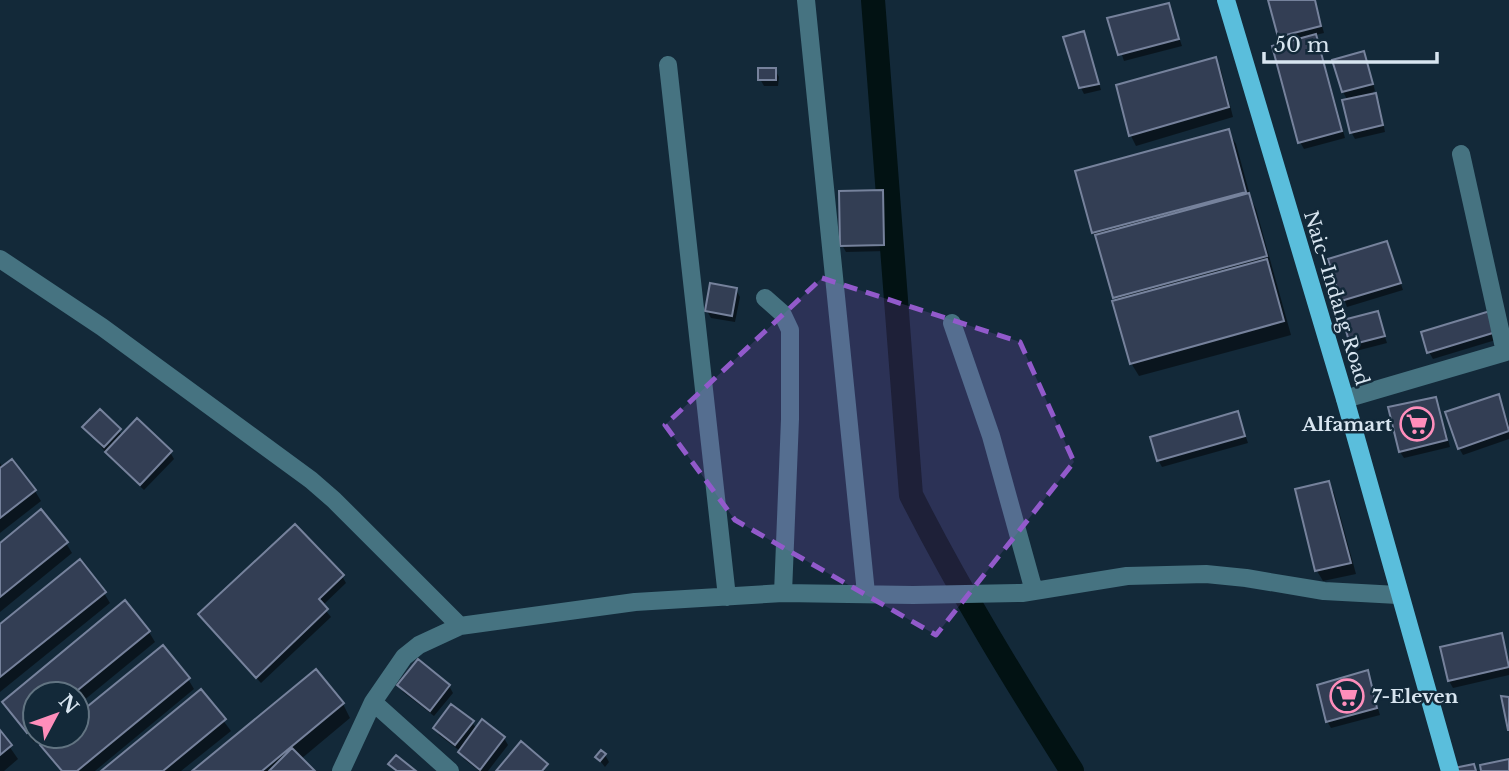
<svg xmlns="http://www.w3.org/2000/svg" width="1509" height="771" font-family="'Libre Baskerville',serif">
<rect width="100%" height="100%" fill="#132939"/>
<!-- shadow -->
<path fill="#0007" d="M1270 0H1315L1324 33 1315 35 1319 42 1345 138 1304 149 1300 142 1284 44 1280 36Z
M1168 5 1182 46 1124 61 1110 19Z
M1084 33 1101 90 1084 94 1081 88Z
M1363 53 1367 60 1375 91 1373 92 1379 101 1385 132 1355 139 1351 132 1348 101 1343 92Z
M1215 59 1221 70 1233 117 1136 146 1131 136 1118 87Z
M775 70 779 77 778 86H764L760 79Z
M1228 131 1236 144 1251 199 1256 209 1291 335 1139 376 1131 363 1117 301 1099 243 1093 233 1077 172Z
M882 192 886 199 887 251 846 252 842 245Z
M1387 243 1403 290 1347 307 1330 260Z
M736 290 740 297 735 322 711 318 707 311Z
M1377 313 1387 343 1356 351 1352 345Z
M1489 313 1499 339 1433 359 1429 352Z
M1498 396 1509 424V439L1463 455 1459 448Z
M1435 399 1439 405 1450 447 1404 458 1400 452Z
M100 411 123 436 170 452 174 459 144 490 111 459 85 427Z
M1238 414 1248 443 1162 467 1158 460Z
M0 463 3 468 35 491 41 501 0 533Z
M1328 483 1334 493 1356 574 1323 581 1317 571Z
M66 543 72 553 0 612V545Z
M342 576 346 583 322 606 331 617 261 683 204 621Z
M104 593 110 603 0 692V626Z
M149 632 155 642 77 706V694H35V736H41L34 742 4 702Z
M1501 635 1509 660V675L1453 688 1449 681 1442 649Z
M315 672 343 704 350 718 301 759 313 771H195Z
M1367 673 1380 715 1331 728 1327 721Z
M188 679 194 689 95 771H61L43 746 54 736H77V718Z
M399 685 449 686 453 693 434 716 403 692Z
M201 691 231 731 181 771H104Z
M472 722 477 730 504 738 508 745 488 771H479L464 759 460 751 439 735 435 728Z
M0 733 18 759 4 771H0Z
M605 755 609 762 605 767 597 757Z"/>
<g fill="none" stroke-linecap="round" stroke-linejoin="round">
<!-- canal -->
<path stroke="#021213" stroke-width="24" d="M873 0 911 495C959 590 1015 681 1072 771"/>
</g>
<!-- building -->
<path fill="#333e54" stroke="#76829c" stroke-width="2" d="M1268 0H1315L1321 26 1278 37Z
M1169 3 1179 39 1118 55 1107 18Z
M1084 31 1099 84 1079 88 1063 37Z
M1316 34 1342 131 1298 143 1272 46Z
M1364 51 1373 84 1342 92 1332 60Z
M1216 57 1229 107 1129 136 1116 85Z
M758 68H776V80H758Z
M1376 93 1383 125 1350 133 1342 100Z
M1229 129 1246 192 1092 233 1075 171Z
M883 190 884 245 840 246 839 191Z
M1249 193 1267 256 1113 298 1095 235Z
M1387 241 1401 283 1341 301 1328 259Z
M1267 259 1284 321 1130 364 1112 301Z
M710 283 737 288 732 316 705 311Z
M1378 311 1385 336 1350 345 1343 320Z
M1490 311 1496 332 1427 353 1421 332Z
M1499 394 1509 431 1458 449 1445 412Z
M1436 397 1447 440 1399 452 1388 407Z
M100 409 121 429 104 447 82 427Z
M1238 411 1245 436 1157 461 1150 437Z
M137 418 172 451 140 485 105 452Z
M12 459 36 490 0 518V468Z
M1329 481 1351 563 1315 571 1295 489Z
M41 509 68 542 0 597V543Z
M295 524 344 575 319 599 328 609 256 678 198 614Z
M80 559 106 592 0 677V624Z
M125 600 150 631 73 694H35V726L27 733 2 702Z
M1502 633 1509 667 1448 681 1440 647Z
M163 645 190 678 77 771H62L40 745 52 736H77V715Z
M418 659 450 685 430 711 397 685Z
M316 669 344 703 262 771H192Z
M1368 670 1377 708 1326 722 1317 685Z
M201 689 226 719 163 771H101Z
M1501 696 1509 697V730H1508Z
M451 704 474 721 455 745 433 728Z
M482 719 505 737 480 770 458 752Z
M0 730 12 745 0 755Z
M521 741 548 764 542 771H496Z
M292 748 315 771H269Z
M601 750 606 754 600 761 595 757Z
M396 755 416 771H397L388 764Z
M1509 759V771H1481L1480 765Z
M1474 764 1476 771H1455L1454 768Z"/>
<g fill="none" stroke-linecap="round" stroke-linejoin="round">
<!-- minor -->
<path stroke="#467381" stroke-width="18" d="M806 0 866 593
M668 65 727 597
M1461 154 1505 352
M0 259 102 327 311 480 334 500 460 626
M765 298 782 313 790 330V419L783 593
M952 323 991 436 1034 591
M1345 399 1509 351
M373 702 450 771
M341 771 373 702 404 657 419 645 460 626 635 602 783 593 913 595 1022 593 1127 576 1206 574 1246 578 1324 591 1398 595"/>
<!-- major -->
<path stroke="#5abedc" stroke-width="18" d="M1226 0 1345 399 1450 771"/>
</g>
<!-- marked area -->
<path fill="#925acb" fill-opacity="0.2" stroke="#925acb" stroke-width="5" stroke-dasharray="14 9" stroke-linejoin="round" d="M822 278 1020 342 1074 462 936 635 735 520 665 425Z"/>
<!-- icons -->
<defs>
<symbol id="supermarket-ring" viewBox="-11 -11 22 22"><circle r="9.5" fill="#132939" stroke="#fe8ebb" stroke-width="1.5"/><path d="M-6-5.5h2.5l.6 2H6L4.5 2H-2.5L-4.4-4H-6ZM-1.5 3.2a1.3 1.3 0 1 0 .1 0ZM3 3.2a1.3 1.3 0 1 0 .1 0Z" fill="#fe8ebb"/></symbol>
</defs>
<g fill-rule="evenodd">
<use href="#supermarket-ring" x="1398" y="405" width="38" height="38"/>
<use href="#supermarket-ring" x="1328" y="677" width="38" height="38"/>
</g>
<g text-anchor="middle" stroke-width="5" stroke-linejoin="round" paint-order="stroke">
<!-- street labels -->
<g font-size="19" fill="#d8e5f0" stroke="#132939">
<text transform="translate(1337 298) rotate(73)" y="7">Naic–Indang Road</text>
</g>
<!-- poi labels -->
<g font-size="19" font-weight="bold" fill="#d8e5f0" stroke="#132939" text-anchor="end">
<text x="1392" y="431">Alfamart</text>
<text x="1372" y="703" text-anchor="start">7-Eleven</text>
</g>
</g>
<!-- north arrow -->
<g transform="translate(56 715) rotate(49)"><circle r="33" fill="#132939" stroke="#627482" stroke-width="2"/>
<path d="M0-5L12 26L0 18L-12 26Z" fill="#fe8ebb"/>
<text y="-10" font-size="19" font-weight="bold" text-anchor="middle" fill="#d8e5f0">N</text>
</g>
<!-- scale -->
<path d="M1264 52v10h173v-10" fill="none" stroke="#d8e5f0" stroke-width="3.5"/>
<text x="1274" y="52" font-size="21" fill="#d8e5f0" stroke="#132939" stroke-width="5" paint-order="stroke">50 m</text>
</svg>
